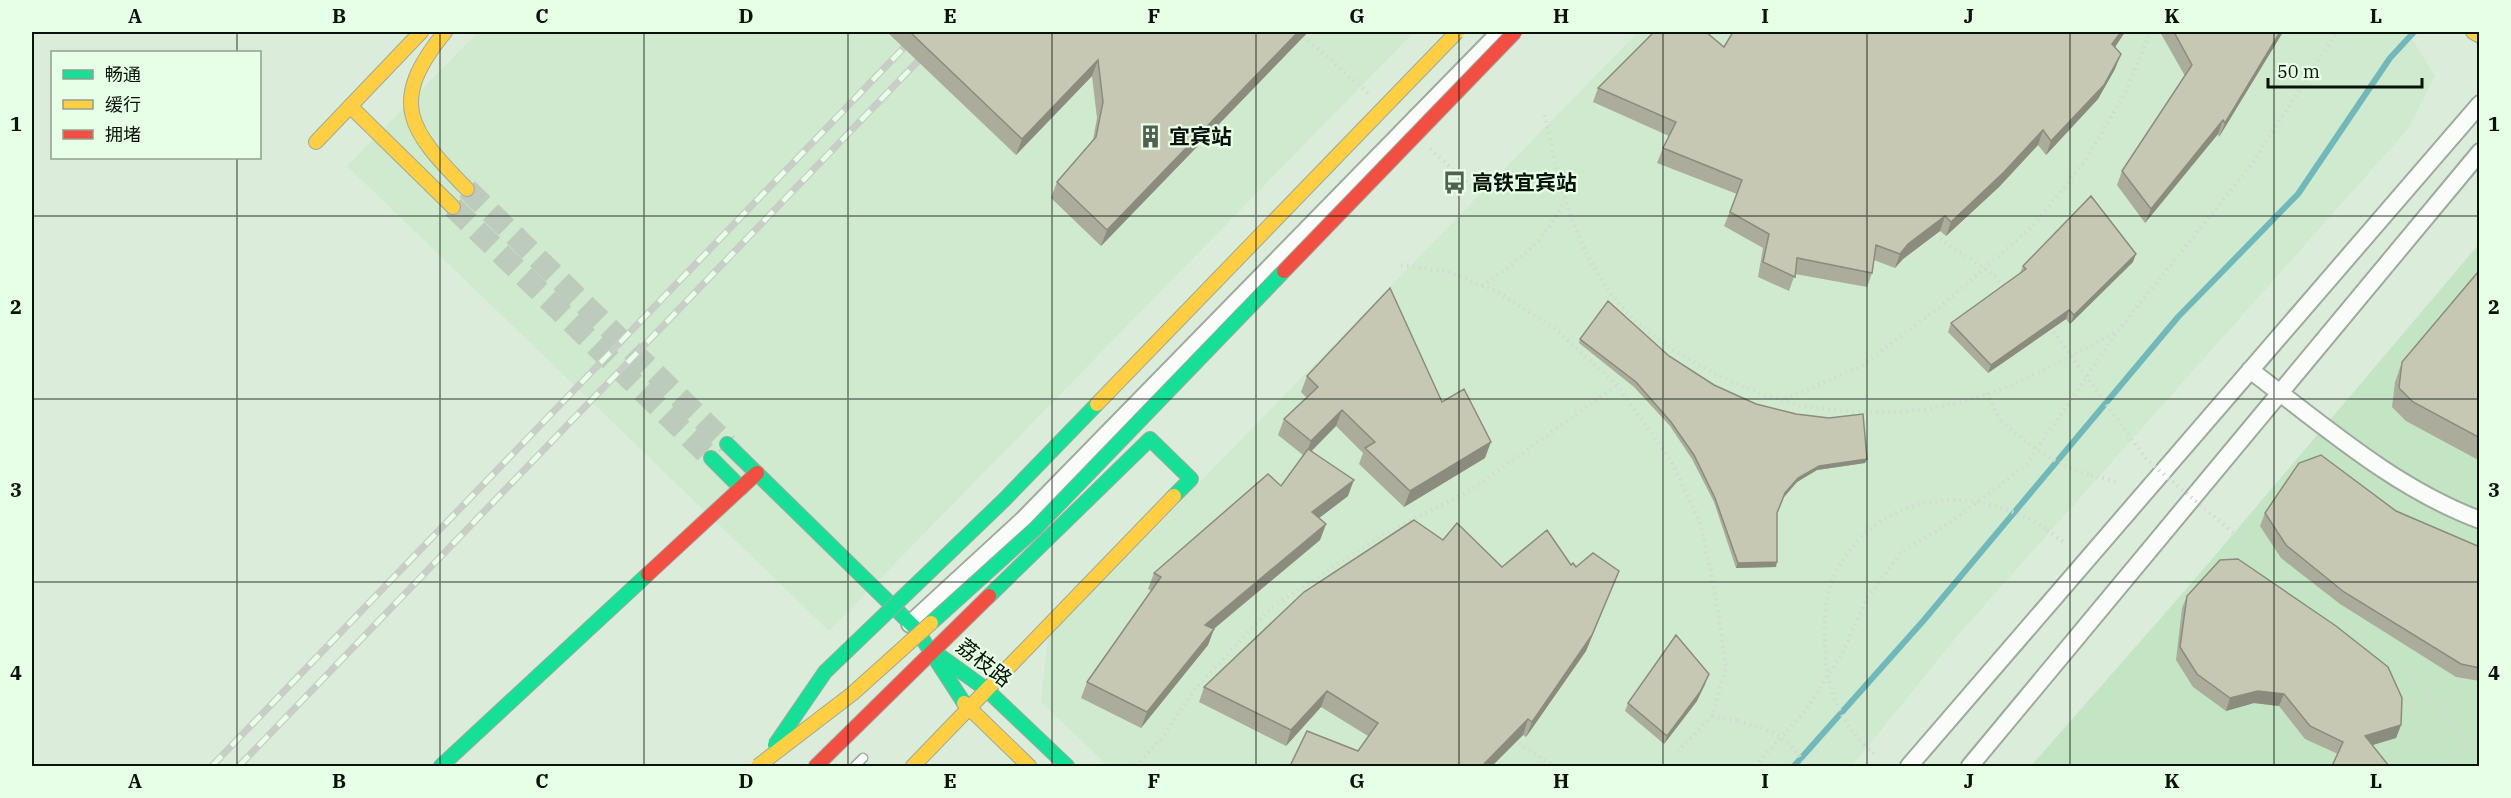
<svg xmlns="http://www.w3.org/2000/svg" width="2511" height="798" font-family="'IBM Plex Serif','Noto Sans SC',serif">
<rect width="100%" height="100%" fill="#dcecdb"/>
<!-- built -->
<path fill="#cfeace" d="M478 32H1414L829 631 347 166Z
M1638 32H2404L2414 42 2435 76 2407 130 1958 635 1852 766H1108L1041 702 1048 638Z"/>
<!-- green -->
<path fill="#c4e5c3" d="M2479 244V766H2031L2195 579Z"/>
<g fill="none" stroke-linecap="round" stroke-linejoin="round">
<!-- stream -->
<path stroke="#70b8b9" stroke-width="6" d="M1794 766 1924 620 2178 317 2298 194 2390 58 2414 32"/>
<!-- secondary-tunnel -->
<path stroke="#bccbbc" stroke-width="22" stroke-dasharray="22 11" stroke-linecap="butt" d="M467 189 727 444
M453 207 711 458"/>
<defs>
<path id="lane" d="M855 766 863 758"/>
<path id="street" d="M2250 370C2322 424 2394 488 2480 520
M910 624 1023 520 1500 32
M1909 766 2480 104
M1970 766 2480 152"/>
<path id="fast" d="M727 444 916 629 964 703
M711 458 741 488
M989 596 1150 439 1191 479 1174 496
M940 656 987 690 1067 766
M441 766 648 574"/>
<path id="slow" d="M445 32C387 103 409 130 467 189
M2473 32 2480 36
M350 106 453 207
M316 142 421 32
M964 703 1029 766
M913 766 1174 496"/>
<path id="jam" d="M648 574 757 473
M816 766 989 596"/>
</defs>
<!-- lane casing -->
<use href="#lane" stroke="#9daa9d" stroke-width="11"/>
<!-- street casing -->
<use href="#street" stroke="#9daa9d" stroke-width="20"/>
<!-- fast casing -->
<use href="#fast" stroke="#9daa9d" stroke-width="16"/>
<!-- slow casing -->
<use href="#slow" stroke="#9daa9d" stroke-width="16"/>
<!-- jam casing -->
<use href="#jam" stroke="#9daa9d" stroke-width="16"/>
<!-- path -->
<path stroke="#d4d9d4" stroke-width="4" stroke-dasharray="1.5 4.5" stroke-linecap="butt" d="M1304 36 1369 94
M1545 115C1558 179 1574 248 1616 300 1656 350 1753 400 1816 408 1864 415 1918 414 1965 401 2019 386 2068 358 2117 331
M1430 149 1475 189
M1401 265 1446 271 1496 291 1555 329 1617 385 1671 461 1700 522 1714 587 1726 667 1712 716 1678 751
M1482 286C1522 259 1542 243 1565 201
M1986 393 2001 421
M1785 399 1860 367 1941 306 2033 226 2084 162 2125 94 2150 32
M2091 475 2118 482
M2047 530 2064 542
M1712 716 1738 721
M1514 740 1553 766
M1864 745 1875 755
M1136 766 1162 738 1194 690 1272 607 1381 536 1471 490 1617 385
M1755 766 1806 710 1842 653 1868 597 1901 552 1954 520 2026 465 2118 331 2251 165 2337 32
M2442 766 2468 742 2480 736"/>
<!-- lane -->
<use href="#lane" stroke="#fafcfa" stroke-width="8"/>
<!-- street -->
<use href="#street" stroke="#fafcfa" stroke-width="16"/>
<!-- fast -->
<use href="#fast" stroke="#16e098" stroke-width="14"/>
<!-- slow -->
<use href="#slow" stroke="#ffcf43" stroke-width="14"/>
<!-- jam -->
<use href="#jam" stroke="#f24e42" stroke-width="14"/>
<defs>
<path id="rail" d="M212 766 919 32
M239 766 946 32"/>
</defs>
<!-- rail casing -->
<use href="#rail" stroke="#c8cdc7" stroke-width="7"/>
<!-- rail -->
<use href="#rail" stroke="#e7ffe6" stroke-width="4.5" stroke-dasharray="14" stroke-linecap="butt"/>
<defs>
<path id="fast-bridge" d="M931 623 1035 529 1284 271
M775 745 825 672 1004 500 1097 404"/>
<path id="slow-bridge" d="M1097 404 1457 32
M758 766 852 694 931 623"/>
<path id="jam-bridge" d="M1284 271 1515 32"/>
</defs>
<!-- fast-bridge casing -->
<use href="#fast-bridge" stroke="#9daa9d" stroke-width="16" stroke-linecap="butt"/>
<!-- slow-bridge casing -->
<use href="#slow-bridge" stroke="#9daa9d" stroke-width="16" stroke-linecap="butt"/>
<!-- jam-bridge casing -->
<use href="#jam-bridge" stroke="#9daa9d" stroke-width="16" stroke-linecap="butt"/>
<!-- path-bridge -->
<path stroke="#d4d9d4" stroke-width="4" stroke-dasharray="1.5 4.5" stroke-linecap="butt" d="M1940 239 1988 271 2007 287
M2050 327 2147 460 2255 551 2403 667 2468 742
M2001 421C2029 445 2056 466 2091 475
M1738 721C1773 731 1786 736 1807 766
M1864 745C1837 717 1826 684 1825 646 1824 624 1824 598 1833 578 1873 491 1973 480 2047 530"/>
<!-- fast-bridge -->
<use href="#fast-bridge" stroke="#16e098" stroke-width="14"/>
<!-- slow-bridge -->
<use href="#slow-bridge" stroke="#ffcf43" stroke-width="14"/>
<!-- jam-bridge -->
<use href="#jam-bridge" stroke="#f24e42" stroke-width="14"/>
</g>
<!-- wall -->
<path fill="#abac9b" d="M887 32H1308L1101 246 1051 198 1057 182 1093 140 1097 118 1092 76 1016 155Z
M2125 32 2115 47V69L2098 99 2046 155 2038 145 1999 187 1946 236 1940 231 1903 259 1895 268 1874 260 1872 273 1867 287 1795 274 1789 291 1758 277 1763 248 1724 226 1737 194 1657 163 1663 148 1669 136 1593 102 1598 88 1724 47Z
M2160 32H2283L2219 137 2218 134 2145 223 2117 185 2122 171 2185 76Z
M2133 262 2070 324 2066 319 1988 373 1948 332 1951 323 2020 273 2023 266Z
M2480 272V461L2406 421 2392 407 2395 382 2402 362Z
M1580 339 1669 356 1714 385 1867 459 1865 463 1817 470 1797 482 1784 497 1777 513 1776 567 1736 568 1714 502 1692 459 1670 426 1634 387 1579 343Z
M1307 376 1442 402 1485 458 1404 507 1359 464 1363 453 1336 426 1312 451 1348 496 1319 518 1326 524 1320 540 1214 629 1208 645 1141 728 1081 698 1087 682 1152 591 1148 589 1154 573 1281 486 1303 455 1278 435 1284 419 1307 398 1301 392Z
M2396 511 2480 547V681L2456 677 2340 604 2281 558 2260 526 2265 513Z
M1443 540 1502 567 1571 565 1576 567 1619 571 1586 651 1526 737 1523 735 1492 766H1290L1358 751 1368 736 1321 707 1286 746 1199 702 1204 687Z
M2187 596 2401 725 2396 738 2338 754 2305 739 2279 706 2254 703 2226 711 2193 687 2176 660 2182 608Z
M1706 683 1697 701 1664 744 1625 711 1628 703Z"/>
<!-- shaded-wall -->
<path fill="#8b8c7e" d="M1298 32H1308L1101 246 1107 230Z
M2121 32H2125L2107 59 2112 44Z
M2280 32H2283L2219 137 2225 123Z
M2121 54 2115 69 2098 99 2046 155 2051 141Z
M1098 60 1092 76 1016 155 1022 139Z
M2223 120 2218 134 2145 223 2151 209Z
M2043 130 2038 145 1999 187 1946 236 1951 222Z
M1945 216 1940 231 1903 259 1895 268 1900 254 1908 244Z
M2136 254 2133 262 2070 324 2074 315Z
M2069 310 2066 319 1988 373 1991 365Z
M1342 410 1336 426 1305 457 1311 441Z
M1491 442 1485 458 1404 507 1410 491Z
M1867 459 1865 463 1817 470 1797 482 1784 497 1785 493 1798 478 1819 466Z
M1354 480 1348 496 1306 528 1312 512Z
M1326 524 1320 540 1199 641 1205 625Z
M1777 562 1776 567 1736 568 1738 563Z
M1619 571 1586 651 1526 737 1532 722Z
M1214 629 1208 645 1141 728 1147 712Z
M1709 674 1697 701 1664 744 1667 736Z
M1327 691 1321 707 1286 746 1291 730Z
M2258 691 2284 694 2279 706 2254 703 2226 711 2230 698Z
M1528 719 1523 735 1492 766H1482Z
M2401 725 2396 738 2360 749 2365 736Z"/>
<!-- building -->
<path fill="#c7c8b4" stroke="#8b8c7e" stroke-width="1.5" d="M910 32H1298L1107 230 1057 182 1096 137 1103 102 1098 60 1022 139Z
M1654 32H1706L1724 47 1733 32H2121L2112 44 2121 54 2104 85 2051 141 2043 130 2004 172 1951 222 1945 216 1908 244 1900 254 1876 245 1872 273 1797 258 1795 277 1763 262 1769 234 1730 212 1742 180 1663 148 1676 122 1598 88Z
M2174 32H2280L2225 123 2223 120 2151 209 2122 171 2192 65Z
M2091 196 2136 254 2074 315 2069 310 1991 365 1951 323 2026 269 2023 266Z
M2478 272H2480V438L2413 402 2399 388 2402 362Z
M1390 288 1442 402 1464 389 1491 442 1410 491 1365 448 1375 442 1342 410 1311 441 1284 419 1318 387 1307 376Z
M1608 301 1669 356 1714 385 1756 404 1796 414 1829 418 1863 414 1867 459 1819 466 1798 478 1785 493 1777 513V562L1738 563 1715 498 1694 455 1671 422 1636 382 1580 339Z
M1308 449 1354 480 1312 512 1326 524 1205 625 1214 629 1147 712 1087 682 1161 577 1154 573 1268 474 1281 486Z
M2321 455 2396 511 2480 547V668L2461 664 2344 592 2286 545 2265 513 2299 463Z
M1414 520 1443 540 1457 523 1502 567 1547 530 1571 565 1573 563 1576 567 1593 553 1619 571 1592 635 1532 722 1528 719 1482 766H1290L1307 731 1358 751 1378 723 1327 691 1291 730 1204 687 1304 592Z
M2238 559 2336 626 2388 667 2402 698 2401 725 2365 736 2389 766H2332L2343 742 2310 726 2284 694 2258 691 2230 698 2197 674 2180 647 2187 596 2220 560Z
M1676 635 1709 674 1700 692 1667 736 1628 703Z"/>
<!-- grid -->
<path fill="none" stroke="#091309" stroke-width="1.5" stroke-opacity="0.55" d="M237 32V52M440 32V766M644 32V766M848 32V766M1052 32V766M1256 32V766M1459 32V766M1663 32V766M1867 32V766M2070 32V766M2274 32V766M237 158V766M32 216H2480M32 399H2480M32 582H2480"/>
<!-- icons -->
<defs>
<symbol id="building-bare" viewBox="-9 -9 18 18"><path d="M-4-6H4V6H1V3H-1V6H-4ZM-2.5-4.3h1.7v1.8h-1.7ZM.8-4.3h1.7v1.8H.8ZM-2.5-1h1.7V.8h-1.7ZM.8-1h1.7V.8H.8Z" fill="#535f52" stroke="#e7ffe6" stroke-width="2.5" paint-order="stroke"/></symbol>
<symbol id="bus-bare" viewBox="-9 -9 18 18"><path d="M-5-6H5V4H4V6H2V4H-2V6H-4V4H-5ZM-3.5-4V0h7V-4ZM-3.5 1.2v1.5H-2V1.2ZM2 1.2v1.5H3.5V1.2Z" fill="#535f52" stroke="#e7ffe6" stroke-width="2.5" paint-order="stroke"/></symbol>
</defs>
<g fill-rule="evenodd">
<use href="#building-bare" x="1134" y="120" width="33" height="33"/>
<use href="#bus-bare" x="1438" y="166" width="33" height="33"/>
</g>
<g text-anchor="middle" stroke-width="4.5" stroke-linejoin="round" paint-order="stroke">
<!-- poi labels -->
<g font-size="21" font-weight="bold" fill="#091309" stroke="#e7ffe6" text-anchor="start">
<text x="1169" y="144">宜宾站</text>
<text x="1472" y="190">高铁宜宾站</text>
</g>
<!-- street labels -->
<g font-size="21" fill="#091309" stroke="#e7ffe6">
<text transform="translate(984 663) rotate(38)" y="7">荔枝路</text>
</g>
</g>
<!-- border -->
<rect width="2511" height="798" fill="none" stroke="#e7ffe6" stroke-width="66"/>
<!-- legend -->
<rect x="51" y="51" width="210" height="108" fill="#e7ffe6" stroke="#8ea18e" stroke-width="1.5"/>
<rect x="63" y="70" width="30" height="9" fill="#16e098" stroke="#8ea18e" stroke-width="1.5"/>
<text x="105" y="81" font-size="18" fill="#091309">畅通</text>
<rect x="63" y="100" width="30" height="9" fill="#ffcf43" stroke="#8ea18e" stroke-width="1.5"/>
<text x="105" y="111" font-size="18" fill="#091309">缓行</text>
<rect x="63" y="130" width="30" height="9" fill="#f24e42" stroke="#8ea18e" stroke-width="1.5"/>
<text x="105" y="141" font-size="18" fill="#091309">拥堵</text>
<!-- scale -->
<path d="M2268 78v9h154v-9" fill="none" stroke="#091309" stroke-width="3"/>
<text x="2277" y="78" font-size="18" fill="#091309" stroke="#e7ffe6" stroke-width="4.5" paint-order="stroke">50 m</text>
<rect x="33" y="33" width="2445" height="732" fill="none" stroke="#091309" stroke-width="2"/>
<g font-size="20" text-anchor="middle" font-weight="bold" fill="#091309">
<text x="135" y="23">A</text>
<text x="339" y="23">B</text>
<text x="542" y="23">C</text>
<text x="746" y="23">D</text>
<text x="950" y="23">E</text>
<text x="1154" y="23">F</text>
<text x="1357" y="23">G</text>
<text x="1561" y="23">H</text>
<text x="1765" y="23">I</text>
<text x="1969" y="23">J</text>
<text x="2172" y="23">K</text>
<text x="2376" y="23">L</text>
<text x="16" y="131">1</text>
<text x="2494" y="131">1</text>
<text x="16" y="314">2</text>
<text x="2494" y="314">2</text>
<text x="16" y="497">3</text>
<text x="2494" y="497">3</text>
<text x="16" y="680">4</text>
<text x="2494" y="680">4</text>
<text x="135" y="788">A</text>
<text x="339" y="788">B</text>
<text x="542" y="788">C</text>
<text x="746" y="788">D</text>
<text x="950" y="788">E</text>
<text x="1154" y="788">F</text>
<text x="1357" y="788">G</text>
<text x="1561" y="788">H</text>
<text x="1765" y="788">I</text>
<text x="1969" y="788">J</text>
<text x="2172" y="788">K</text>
<text x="2376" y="788">L</text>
</g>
</svg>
